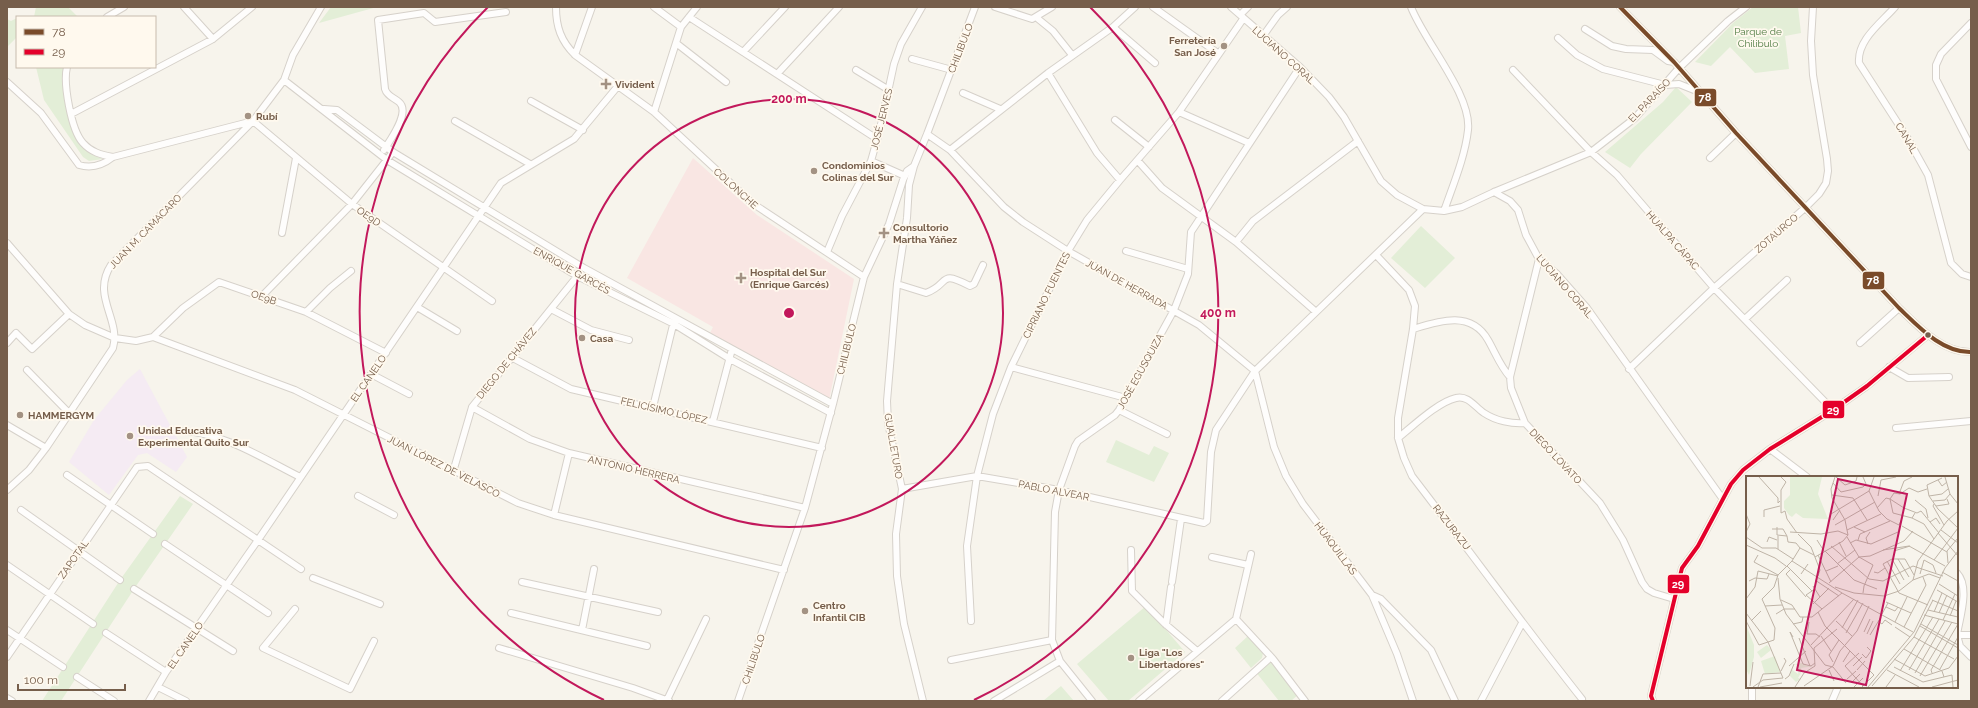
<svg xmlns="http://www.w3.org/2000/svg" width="1978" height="708" font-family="Raleway,sans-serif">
<rect width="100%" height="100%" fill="#f7f4ec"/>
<!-- education -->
<path fill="#f5ebf3" d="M140 369 187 457 176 472 147 453 138 455 109 495 69 462 94 420 127 380Z"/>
<!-- medical -->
<path fill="#f9e6e3" d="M693 158 757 215 854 279 829 400 710 333 713 327 627 278Z"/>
<!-- green -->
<path fill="#e3eed7" d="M36 7H68L78 17H34Z
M331 7H377L319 23Z
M1753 7H1798L1801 33 1785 36 1789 69 1755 73 1730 47 1711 66 1695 62 1733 23Z
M17 18V37L7 47V19L11 21Z
M36 67H64C60 86 67 129 80 144 86 152 94 156 103 159L89 161 83 157 44 100Z
M1676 87 1692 102 1641 154 1630 168 1605 152 1663 102Z
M1421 226 1455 258 1425 288 1391 258Z
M1116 440 1149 455 1154 446 1169 453 1154 482 1106 462Z
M180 496 193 504 134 589 61 701H42L120 580Z
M1146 606 1185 652 1128 701H1109L1077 664Z
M1248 636 1263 653 1262 658 1251 668 1235 648Z
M1273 659 1300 693 1291 701H1279L1255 671Z
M1061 686 1074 701H1043Z"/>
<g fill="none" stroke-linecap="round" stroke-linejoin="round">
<defs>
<path id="minor" d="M184 7 213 39
M556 7C556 27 561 41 575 55L654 112 752 203 864 277
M654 7 681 27
M995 7 1032 19 1052 7
M1153 7 1219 54
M1231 7 1300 67 1329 97 1344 117 1381 181 1397 195 1423 209 1444 211 1462 207 1494 192 1591 152 1635 118 1679 68 1728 21 1746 7
M1411 7C1424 41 1472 95 1468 130 1465 157 1453 185 1444 211
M1620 7 1674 62 1736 133 1899 308C1918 326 1942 353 1971 352
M1895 7C1881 23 1857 40 1859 63L1908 139 1928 175 1951 263 1962 274 1971 277
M1240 15 1248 7
M107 17 124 7
M689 17 877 139
M1037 18 1053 31 1072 55
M1971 23 1941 54 1936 65V79L1971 147
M1113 27 1155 63
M1585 29 1612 46 1626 49 1653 50 1668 61 1674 62
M1263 36 1278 15 1287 7
M1558 38 1577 55 1603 69 1665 85 1679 84 1699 92
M676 43 726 82
M743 52 785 7
M575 55 592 7
M912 59 952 70
M67 67C63 83 71 130 83 143 91 152 101 155 113 157
M856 70 889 90
M1513 70 1591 152 1617 175 1714 288 1833 410
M778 73 839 7
M1048 73 1097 153 1120 180
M284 80 387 160 577 276 674 324 730 359 831 413
M7 82 41 113 79 165C92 169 103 165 113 157L253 121 352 204 492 301
M963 93 1000 109
M531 101 583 130
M324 109 337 110 393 152 584 268 833 404
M654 112 681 27 697 7
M1179 112 1249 143
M71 114 213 39 252 7
M1115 120 1149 147
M455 121 530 164
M927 134 950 150 1004 207 1023 222 1068 251 1199 325 1255 371
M384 150C390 140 411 112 399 102 393 97 387 96 385 89L378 20 424 13 435 22 506 12
M950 150 1048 73 1113 27 1135 7
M1710 158 1736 133
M871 161 905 176
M1138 161 1162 188 1236 242 1315 311
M914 166 909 185 907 218 897 284 887 401 888 423 902 489 896 534 897 576 904 624 923 701
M1494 192 1510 201 1518 210 1526 235 1539 259 1556 273 1587 308 1722 498
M282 233 296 158
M1236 242 1253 221 1358 141
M7 243 69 314 85 325 115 338 136 341 153 337 183 308 219 282 306 312 386 353
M1126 251 1188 269
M827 252 842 216 871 161 880 129 894 64 901 44 922 7
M1376 255 1409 290 1415 306 1413 329 1398 418V438L1404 458 1412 476C1469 550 1524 626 1582 699
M1539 259 1510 377 1511 388 1525 423 1600 503 1623 540 1642 582 1647 589 1654 593 1674 599
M897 284 926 293C951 284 937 269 970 286L974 284 983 265
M262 296 352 204 393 152
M417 307 457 331
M551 309 591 330 629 340
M306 312 330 288 351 271
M1745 319 1787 280
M1413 329C1439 321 1471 310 1488 340 1495 352 1500 366 1510 377
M153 337 295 390 518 503 554 515 784 570
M7 343 16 333 32 349 69 314
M1860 343 1899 308
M511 357 571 389 822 448
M1011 367 1126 398
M1889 367 1908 378 1949 377
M1629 369 1714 288 1806 207 1819 194 1826 183 1828 171 1827 159 1813 75 1811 41 1813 7
M27 370 70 414
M1255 371 1274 447 1286 476 1303 504 1372 595 1381 599 1431 650 1455 701
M371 374 409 394
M472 407 530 439 569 453 805 508
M653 407 674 321
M1119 410 1167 434
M713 421 732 349
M7 425 46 448
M1896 428 1971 421
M183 431C224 433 264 459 300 477
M1398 438C1413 426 1438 402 1456 398 1468 395 1475 407 1484 413 1496 421 1512 424 1525 423
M1770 449 1807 477
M453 472 472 407 579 274
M67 475 153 534
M902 489 977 476 1059 490 1204 523 1207 521 1211 452 1216 430 1255 371 1423 209
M7 490 29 470 46 448 113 348C121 319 91 296 111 265L253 121 284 80 293 55 321 7
M358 496 394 515
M21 510 120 580
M554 515 569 453
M165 544 268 613
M1131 550 1132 591 1164 623 1197 651
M1212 557 1248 565
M7 565 93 624
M1957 573C1970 587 1960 617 1957 634
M313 578 380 604
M522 582 658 612
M1172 582 1181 519
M134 589 233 651
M1372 595 1397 654 1413 701
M295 609 263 648 350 689 374 641
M511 613 647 646
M1236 619 1251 554
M971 621 967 546 977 476 993 414 1011 367 1068 251 1087 220 1120 180 1179 112 1243 19
M1166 625 1171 587
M7 630 63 667
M582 630 594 569
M106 633 166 672
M1957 635 1960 646 1971 657
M1957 635H1971
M499 648 633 688 669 701
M7 657 137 467 148 466 301 569
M951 660 1052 640
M77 677 114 701
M158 687 186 701
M1752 687V701
M7 698 12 701
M667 700 706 619
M149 701 166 672 258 540 501 183 574 139 618 86
M738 701 805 508 833 404 864 277 889 224 903 180 907 171 914 166 927 134 975 7
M994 701 1060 661
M1092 701 1060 661 1052 640 1055 512 1059 490 1075 446 1078 441 1115 415 1119 410 1174 310 1188 274 1191 232 1300 67
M1139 701 1236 619 1273 659 1305 701
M1222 701 1271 657
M1481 701 1522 623
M1653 701 1651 696 1682 568 1698 546 1731 484 1743 470 1770 449 1833 410 1867 386 1928 335
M1832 701 1838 687"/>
</defs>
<!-- minor casing -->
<use href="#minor" stroke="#d6d1ca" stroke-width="8"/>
<!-- minor -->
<use href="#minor" stroke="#fefdfc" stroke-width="6"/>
<defs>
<path id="bus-1" d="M1620 7 1674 62 1736 133 1899 308C1918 326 1942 353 1971 352"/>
<path id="bus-2" d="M1653 701 1651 696 1682 568 1698 546 1731 484 1743 470 1770 449 1833 410 1867 386 1928 335"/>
</defs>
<!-- bus-1 casing -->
<use href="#bus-1" stroke="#fff9ee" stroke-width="7"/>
<!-- bus-2 casing -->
<use href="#bus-2" stroke="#fff9ee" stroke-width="7"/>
<!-- bus-1 -->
<use href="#bus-1" stroke="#7a4b2a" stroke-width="4"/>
<!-- bus-2 -->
<use href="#bus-2" stroke="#e4002b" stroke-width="4"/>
</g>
<!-- distance rings -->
<g fill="none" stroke="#c2185b" stroke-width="2">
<circle cx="789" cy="313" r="214"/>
<path d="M604 700A429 429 0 0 1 488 7M1090 7A429 429 0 0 1 974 700"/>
</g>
<!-- markers -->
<g fill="#a39283" stroke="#fff9ee" stroke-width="1.5">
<circle cx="1224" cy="46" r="4"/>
<path d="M604 78h4v4h4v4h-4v4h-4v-4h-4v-4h4z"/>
<circle cx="248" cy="116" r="4"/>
<circle cx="814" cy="171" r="4"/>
<path d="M882 227h4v4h4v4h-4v4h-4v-4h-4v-4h4z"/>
<path d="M739 272h4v4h4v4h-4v4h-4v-4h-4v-4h4z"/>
<circle cx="582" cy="338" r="4"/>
<circle cx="20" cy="415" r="4"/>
<circle cx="130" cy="436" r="4"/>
<circle cx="805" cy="611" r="4"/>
<circle cx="1131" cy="658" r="4"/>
</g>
<circle fill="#765e4b" stroke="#fff9ee" stroke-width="1.5" cx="1928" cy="335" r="3.5"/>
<g text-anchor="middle" stroke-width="3.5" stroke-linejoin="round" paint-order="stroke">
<!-- park labels -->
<g font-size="10" fill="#507c43" stroke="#fff9ee">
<text x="1758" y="35">Parque de<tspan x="1758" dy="12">Chilibulo</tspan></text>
</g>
<!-- poi labels -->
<g font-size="10" font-weight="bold" fill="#765e4b" stroke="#fff9ee" text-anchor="start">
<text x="1216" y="44" text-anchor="end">Ferretería<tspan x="1216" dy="12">San José</tspan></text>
<text x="615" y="88">Vivident</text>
<text x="256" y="120">Rubí</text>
<text x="822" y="169">Condominios<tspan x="822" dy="12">Colinas del Sur</tspan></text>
<text x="893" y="231">Consultorio<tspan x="893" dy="12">Martha Yáñez</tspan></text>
<text x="750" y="276">Hospital del Sur<tspan x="750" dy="12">(Enrique Garcés)</tspan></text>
<text x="590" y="342">Casa</text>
<text x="28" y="419">HAMMERGYM</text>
<text x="138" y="434">Unidad Educativa<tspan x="138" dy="12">Experimental Quito Sur</tspan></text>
<text x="813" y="609">Centro<tspan x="813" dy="12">Infantil CIB</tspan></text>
<text x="1139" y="656">Liga "Los<tspan x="1139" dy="12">Libertadores"</tspan></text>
</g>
<!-- street labels -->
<g font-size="10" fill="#765e4b" stroke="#fff9ee">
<text transform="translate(960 48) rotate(-69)" y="4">CHILIBULO</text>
<text transform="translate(1284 55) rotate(42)" y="4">LUCIANO CORAL</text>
<text transform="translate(1649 100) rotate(-46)" y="4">EL PARAÍSO</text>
<text transform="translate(881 119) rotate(-76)" y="4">JOSÉ JERVES</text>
<text transform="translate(1907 138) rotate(60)" y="4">CANAL</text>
<text transform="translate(736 188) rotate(42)" y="4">COLONCHE</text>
<text transform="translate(369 216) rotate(35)" y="4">OE9D</text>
<text transform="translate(145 231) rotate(-46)" y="4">JUAN M. CAMACARO</text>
<text transform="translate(1776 233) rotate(-41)" y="4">ZOTAURCO</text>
<text transform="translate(1673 240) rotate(49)" y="4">HUALPA CÁPAC</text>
<text transform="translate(572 270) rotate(29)" y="4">ENRIQUE GARCÉS</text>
<text transform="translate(1127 284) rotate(29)" y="4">JUAN DE HERRADA</text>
<text transform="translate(1565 286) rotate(49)" y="4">LUCIANO CORAL</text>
<text transform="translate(1046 295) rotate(-64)" y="4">CIPRIANO FUENTES</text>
<text transform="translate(264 297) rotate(19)" y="4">OE9B</text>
<text transform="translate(846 349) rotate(-76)" y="4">CHILIBULO</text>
<text transform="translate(506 363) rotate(-51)" y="4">DIEGO DE CHÁVEZ</text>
<text transform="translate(1140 371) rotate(-61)" y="4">JOSÉ EGUSQUIZA</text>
<text transform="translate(368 378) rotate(-55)" y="4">EL CANELO</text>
<text transform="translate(664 410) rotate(13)" y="4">FELICÍSIMO LÓPEZ</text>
<text transform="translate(894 446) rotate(80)" y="4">GUALLETURO</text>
<text transform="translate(1556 456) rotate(47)" y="4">DIEGO LOVATO</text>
<text transform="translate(444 466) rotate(27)" y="4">JUAN LÓPEZ DE VELASCO</text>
<text transform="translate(634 469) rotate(13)" y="4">ANTONIO HERRERA</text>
<text transform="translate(1054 490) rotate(11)" y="4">PABLO ALVEAR</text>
<text transform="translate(1452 527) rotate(52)" y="4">RAZURAZU</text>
<text transform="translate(1336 548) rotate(53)" y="4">HUAQUILLAS</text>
<text transform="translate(73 559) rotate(-55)" y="4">ZAPOTAL</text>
<text transform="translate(185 645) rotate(-55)" y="4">EL CANELO</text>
<text transform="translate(753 659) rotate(-71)" y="4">CHILIBULO</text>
</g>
</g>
<!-- overview -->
<g transform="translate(1746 476)">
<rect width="212" height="212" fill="#f7f4ec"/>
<path d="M44 1H76L72 18 82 43 57 42 50 37 46 41 43 39 38 32V25L44 19ZM0 149 8 169V181L3 199 0 193ZM21 169 25 174 15 182 11 176ZM29 180 34 196 19 198 15 185ZM56 187 61 190H68L55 192 56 195 52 202 55 203 50 206 44 200 45 193 52 198 53 191 49 188Z" fill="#e3eed7"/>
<path fill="none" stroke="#bfb4a7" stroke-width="1" d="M13 1 32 22V27L34 25M35 1 40 6 35 14V37L39 35 41 43 51 57M90 1 99 9 110 5 111 1M199 1 204 18 212 28M196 2 181 9 183 20 192 33 212 52M192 4 196 10 201 6M87 7 95 16 117 11 120 8 117 1M123 15 133 35 141 43 153 49 157 40M153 18 158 5 166 1M86 19 107 22 121 44M132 20 135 4 150 1M183 20 196 18 202 13M144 23 158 32 171 37 175 35 193 57M169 24 180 33 182 42M187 25 199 24 204 18M188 28 187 30 198 49M190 30 203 28 201 23M131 32 140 22 144 23M169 37 166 42 178 48 188 63M0 38 4 48 0 56M85 38 123 15 128 1M18 41V34L34 30M166 42 147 37 144 23 148 17 154 18 163 12 172 16 181 13M87 44 94 34M184 46 190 42 194 48M89 49 129 26M156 50 201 76M31 51V59L41 60 42 66 50 67 54 72M108 51 119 56M26 53H37L41 60M101 54 135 38M195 54 212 67M44 56 75 58 92 55 102 59M192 57 212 80M52 58 65 71 74 94 72 100M0 61 16 72H30L47 83M101 61 113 81 127 89 118 110 117 117M71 64 78 75M112 64 114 58 144 45M21 66 23 61 31 64M93 66 100 80M104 67 110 64 125 68 152 56M122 68 120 62 124 56M0 69 29 82 40 90M85 70 123 103 137 105 167 90 197 100M32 73V60M137 74 163 70 199 90M79 75 108 104 131 113M148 75 164 70M12 79 8 86 32 99M72 79 85 106M69 81 97 65 102 59 99 44 86 22 85 13 89 1M113 81 124 80 158 65 167 55M146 83 158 104M152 83 163 101M159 83H146L137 88 153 117 182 129M159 83 168 99M188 84 212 52M46 85 96 117 167 156M141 85 154 108M202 87 201 75 212 62M91 88 109 74M41 90 66 115M45 93 40 98 60 121M80 95 92 90M128 96 132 97 139 92M196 96 212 105M55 98 62 88M174 98 178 84 187 89 190 97M32 102 34 123 40 138 79 189 87 191 100 207M69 104 93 120M167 104 172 85 201 45 212 35M3 105 9 102 21 103 23 98M83 107 113 81M193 108 212 120M67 110 74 121M89 111 108 117 138 120 153 115 167 104 183 98 194 102M69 113 60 119 76 133M191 114 212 126M0 123 9 111 12 95 32 100M35 124 46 129 54 141H66L96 117M186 124 212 135M140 126 165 137M67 128 83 112M19 130 36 129M140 131 149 135 152 131M182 134 212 141M72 136 79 150 128 199 116 211M188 136 196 117M0 137 22 166 37 202 17 204 7 211M193 137 201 119M30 138 38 133H49M136 138 142 127M178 139 212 148M204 140 210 125M197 144 209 118M0 145 13 169 28 164 29 152 16 123 28 111 32 99 46 85 54 72 68 79M5 145 15 135M90 145 106 160M132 145 136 148 139 144 146 149M63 146 61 158H70L74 161M149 146 161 121M47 148 56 146 57 141M175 148 212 169M174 150 212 172M149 151 164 161M158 151 180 109 177 101M96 152 112 124M118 156 124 143M100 157 117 127M121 158 127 145M124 159 135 141M75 160 85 175M47 161 44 156 57 188 65 190 69 187M168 161 208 183M53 162 64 190M65 169 108 123M158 173 196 195 198 201M113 177 99 190 117 210M116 178 120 182 125 175 121 171M148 183 179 200 203 192 212 180M87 186 83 179 93 164M97 186 104 175M43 190 60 175M87 190 94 175 111 155 123 130M107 190 116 181M148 191 177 206 206 199 207 211M194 193 212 161M83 194 88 205M111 194 119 185M141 194 173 211M163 194 193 143M35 195 40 185 38 182M154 195 187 141M169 197 199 145M186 197 185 194 212 148M174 200 206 146M39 203 43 200 48 188M101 203 110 195M105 207 114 198M4 210 7 186M58 210 87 190M126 210 168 161 187 124M12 211 17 198 35 197M14 211 36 207M49 211 58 197 69 190 68 172 91 153M108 211 117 202M122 211 168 156 199 92 212 75M140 211 149 199M186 211 212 204"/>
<path fill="#c2185b" fill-opacity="0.15" stroke="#c2185b" stroke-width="2" d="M92 3 161 18 120 209 51 194Z"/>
<rect width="212" height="212" fill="none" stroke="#765e4b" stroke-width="2"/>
</g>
<circle cx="789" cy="313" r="6" fill="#c2185b" stroke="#fff9ee" stroke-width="2"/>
<g font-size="12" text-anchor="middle" font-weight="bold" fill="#c2185b" stroke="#fff9ee" stroke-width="3.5" stroke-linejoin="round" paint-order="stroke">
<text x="789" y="103">200 m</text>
<text x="1218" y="317">400 m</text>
</g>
<g stroke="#fff9ee" stroke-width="1.5">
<rect x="1694" y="88" width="23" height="19" rx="4" fill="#7a4b2a"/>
<rect x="1862" y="271" width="23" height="19" rx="4" fill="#7a4b2a"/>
<rect x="1822" y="400" width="23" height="19" rx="4" fill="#e4002b"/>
<rect x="1667" y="574" width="23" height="20" rx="4" fill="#e4002b"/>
</g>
<g font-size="11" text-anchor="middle" font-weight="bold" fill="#fff">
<text x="1705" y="101">78</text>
<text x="1873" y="284">78</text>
<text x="1833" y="414">29</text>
<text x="1678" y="588">29</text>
</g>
<!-- border -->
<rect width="1978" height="708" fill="none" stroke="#765e4b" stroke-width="16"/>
<!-- legend -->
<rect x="16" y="16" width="140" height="52" fill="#fff9ee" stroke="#c8bbad"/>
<rect x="24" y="29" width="20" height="6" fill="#7a4b2a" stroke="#c8bbad"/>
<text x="52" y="36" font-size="12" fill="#765e4b">78</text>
<rect x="24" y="49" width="20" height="6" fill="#e4002b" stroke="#c8bbad"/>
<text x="52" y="56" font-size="12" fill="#765e4b">29</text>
<!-- scale -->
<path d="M18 684v6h107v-6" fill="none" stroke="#765e4b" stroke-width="2"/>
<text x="24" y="684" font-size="12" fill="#765e4b" stroke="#fff9ee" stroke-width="3" paint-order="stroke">100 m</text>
</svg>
